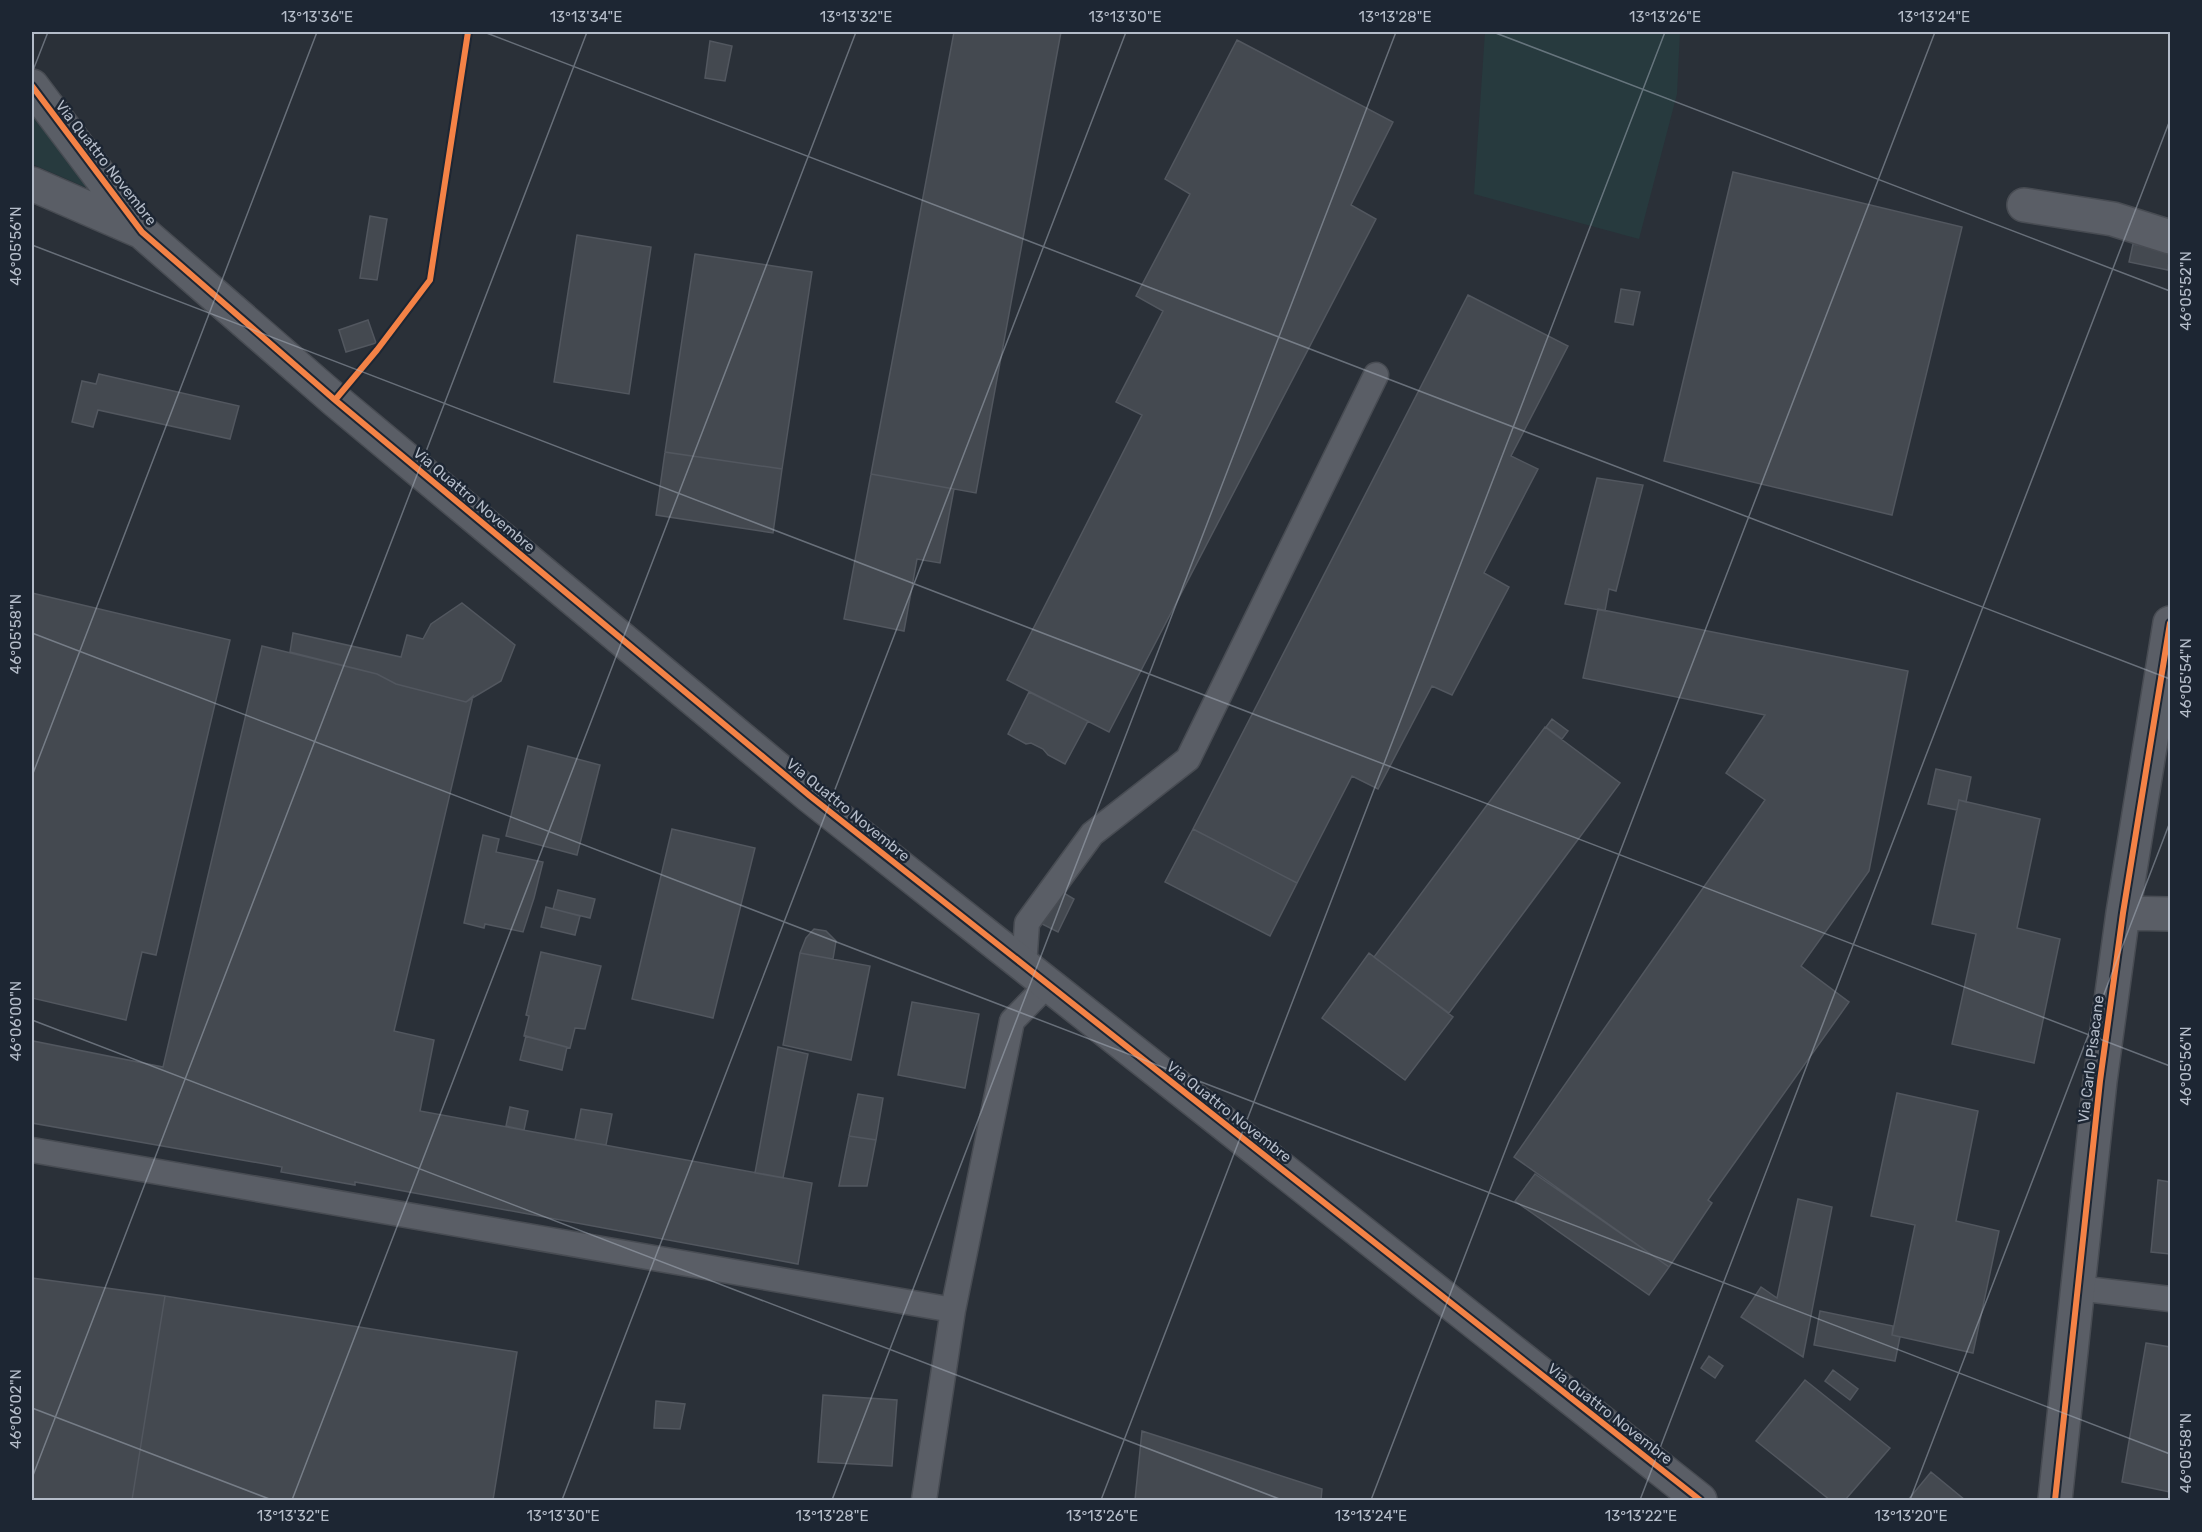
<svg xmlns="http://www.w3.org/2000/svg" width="2202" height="1532" font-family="Rubik,sans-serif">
<rect width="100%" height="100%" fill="#2a3038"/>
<!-- green -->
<path fill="#273a3e" d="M1485 32H1680L1677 94 1639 239 1474 194Z
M32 113 94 191 32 164Z"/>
<!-- building -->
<path fill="#444950" stroke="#52575f" stroke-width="1.5" d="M954 32H1061L976 493 871 474Z
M1237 40 1393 122 1351 205 1376 219 1109 732 1007 680 1142 415 1116 402 1163 311 1136 296 1190 194 1165 179Z
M710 41 732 46 725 81 705 78Z
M1733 172 1962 227 1892 515 1664 461Z
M370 216 387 219 377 280 360 278Z
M577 235 651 247 629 394 554 382Z
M2133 244 2170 252 2168 270 2129 262Z
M695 254 812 272 782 469 665 452Z
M1621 289 1640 292 1633 325 1615 322Z
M1468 295 1568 346 1511 456 1538 469 1484 573 1509 587 1452 695 1432 686 1378 789 1352 776 1297 883 1193 829Z
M368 320 376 343 346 352 339 330Z
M99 374 239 406 230 439 98 410 93 427 72 422 82 381 96 384Z
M665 452 782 469 773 533 656 515Z
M871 474 954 489 940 563 917 559 904 631 844 619Z
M1597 478 1643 485 1616 591 1609 589 1605 611 1565 604Z
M32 593 230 640 156 955 142 952 126 1020 32 998Z
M462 603 515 645 501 681 466 702 396 684 377 674 290 652 293 633 401 657 407 635 423 639 431 624Z
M1598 609 1908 671 1869 871 1801 966 1849 1002 1708 1200 1712 1203 1669 1267 1514 1157 1765 800 1726 773 1765 715 1583 678Z
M262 646 377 674 396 684 466 702 473 696 394 1031 434 1040 420 1111 812 1183 798 1264 355 1182V1185L281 1172 282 1167 32 1123 33 1041 163 1067Z
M1029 692 1088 721 1065 764 1048 755 1043 749 1031 743 1026 744 1008 734Z
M1552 719 1568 731 1562 739 1546 727Z
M1545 727 1620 783 1449 1013 1374 957Z
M528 746 600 765 577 855 506 836Z
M1936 769 1971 777 1966 802 1959 800 1957 810 1928 804Z
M1959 800 2040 819 2017 928 2060 939 2034 1063 1952 1044 1976 934 1932 924Z
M672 829 755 848 713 1018 632 999Z
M1193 829 1297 883 1270 936 1165 882Z
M483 835 499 839 496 852 543 862 534 898 523 932 485 924 484 928 464 923Z
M1057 889 1074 899 1058 932 1040 923Z
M558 890 595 899 590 918 553 909Z
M546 907 580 916 575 935 541 927Z
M814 929 826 931 836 941 833 959 800 953 806 938Z
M541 952 601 966 585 1029 575 1028 570 1048 524 1036 529 1016 526 1015Z
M800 953 870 966 851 1060 783 1045Z
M1369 953 1453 1017 1405 1080 1322 1018Z
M912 1002 979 1014 965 1088 898 1075Z
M526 1036 567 1047 562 1070 520 1060Z
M778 1047 808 1054 783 1178 755 1173Z
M1897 1093 1978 1111 1956 1221 1999 1231 1973 1353 1892 1335 1915 1225 1871 1216Z
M858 1094 883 1098 876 1140 849 1136Z
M510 1107 528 1111 524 1130 506 1126Z
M581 1109 612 1114 606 1145 575 1140Z
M849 1136 876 1140 867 1186H839Z
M1535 1174 1669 1267 1649 1295 1515 1201Z
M2158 1180 2170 1182V1254L2151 1252Z
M1798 1199 1832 1207 1803 1357 1741 1317 1761 1287 1777 1298Z
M32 1278 165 1296 132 1500H32Z
M165 1296 517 1352 493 1500H132Z
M1820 1311 1893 1326 1892 1335 1900 1337 1895 1361 1814 1345Z
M2146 1343 2170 1347V1492L2122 1482Z
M1709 1356 1723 1366 1715 1378 1701 1368Z
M1833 1370 1858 1389 1850 1400 1825 1381Z
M1805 1380 1890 1448 1845 1500H1830L1756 1441Z
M823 1395 897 1400 892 1466 818 1462Z
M656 1401 685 1404 680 1429 654 1428Z
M1142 1431 1322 1489 1321 1500H1135Z
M1931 1472 1965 1500H1908Z"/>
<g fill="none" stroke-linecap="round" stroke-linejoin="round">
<defs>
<path id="service" d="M1024 966 1027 923 1092 834 1188 759 1376 375
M32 1150 953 1310
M2077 1288 2170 1299
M924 1500 953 1310 1012 1021 1048 984"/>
<path id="minor" d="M2024 205 2113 219 2170 237
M2123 913 2170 914
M2055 1500 2100 1081 2123 913 2170 623"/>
<path id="tertiary" d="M32 86 142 232 335 400 810 796 1700 1500
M32 184 140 231"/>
</defs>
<!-- service casing -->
<use href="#service" stroke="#484c53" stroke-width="27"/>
<!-- minor casing -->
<use href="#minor" stroke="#484c53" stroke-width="36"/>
<!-- tertiary casing -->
<use href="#tertiary" stroke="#484c53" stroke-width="36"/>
<!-- service -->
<use href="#service" stroke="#5a5e66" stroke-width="24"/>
<!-- minor -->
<use href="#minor" stroke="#5a5e66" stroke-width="33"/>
<!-- tertiary -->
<use href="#tertiary" stroke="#5a5e66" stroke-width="33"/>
<defs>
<path id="cycleway" d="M32 86 142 232 335 400 810 796 1700 1500
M335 400 377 350 430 280 468 32
M2055 1500 2100 1081 2123 913 2170 623"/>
</defs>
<!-- cycleway casing -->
<use href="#cycleway" stroke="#1d2633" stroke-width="10"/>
<!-- cycleway -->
<use href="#cycleway" stroke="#f48246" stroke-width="6"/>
</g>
<!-- ticks -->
<path fill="none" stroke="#b4bcc9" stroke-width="1.5" stroke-opacity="0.45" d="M484 32 2170 679M1493 32 2170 291M32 73 48 32M32 245 2170 1066M32 633 2170 1454M32 776 317 32M32 1020 1282 1500M32 1408 272 1500M32 1478 587 32M292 1500 856 32M562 1500 1126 32M832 1500 1396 32M1101 1500 1665 32M1371 1500 1935 32M1640 1500 2170 120M1910 1500 2170 822"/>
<g text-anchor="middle" stroke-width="5" stroke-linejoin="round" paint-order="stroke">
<!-- street labels -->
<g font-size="15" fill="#b4bcc9" stroke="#1d2633">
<text transform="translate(106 163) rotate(52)" y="5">Via Quattro Novembre</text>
<text transform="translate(474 500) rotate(40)" y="5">Via Quattro Novembre</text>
<text transform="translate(848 810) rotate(39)" y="5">Via Quattro Novembre</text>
<text transform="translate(2091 1059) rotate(-83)" y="5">Via Carlo Pisacane</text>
<text transform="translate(1229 1112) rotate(38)" y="5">Via Quattro Novembre</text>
<text transform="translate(1610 1414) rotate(38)" y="5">Via Quattro Novembre</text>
</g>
</g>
<!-- border -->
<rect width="2202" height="1532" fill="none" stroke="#1d2633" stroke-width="66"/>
<rect x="33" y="33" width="2136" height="1466" fill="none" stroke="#b4bcc9" stroke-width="2"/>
<g font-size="15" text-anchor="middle" fill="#b4bcc9">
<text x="317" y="22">13°13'36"E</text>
<text x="586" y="22">13°13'34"E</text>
<text x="856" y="22">13°13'32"E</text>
<text x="1125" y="22">13°13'30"E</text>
<text x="1395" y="22">13°13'28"E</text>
<text x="1665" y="22">13°13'26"E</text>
<text x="1934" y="22">13°13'24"E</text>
<text transform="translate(16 246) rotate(-90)" y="5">46°05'56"N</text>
<text transform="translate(2186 291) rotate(-90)" y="5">46°05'52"N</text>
<text transform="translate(16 634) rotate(-90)" y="5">46°05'58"N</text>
<text transform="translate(2186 678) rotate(-90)" y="5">46°05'54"N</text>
<text transform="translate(16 1021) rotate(-90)" y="5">46°06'00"N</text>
<text transform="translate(2186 1066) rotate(-90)" y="5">46°05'56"N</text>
<text transform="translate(16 1409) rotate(-90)" y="5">46°06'02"N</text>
<text transform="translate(2186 1453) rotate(-90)" y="5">46°05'58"N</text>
<text x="293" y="1521">13°13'32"E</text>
<text x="563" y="1521">13°13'30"E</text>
<text x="832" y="1521">13°13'28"E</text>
<text x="1102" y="1521">13°13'26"E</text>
<text x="1371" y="1521">13°13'24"E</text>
<text x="1641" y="1521">13°13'22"E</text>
<text x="1911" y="1521">13°13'20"E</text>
</g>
</svg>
